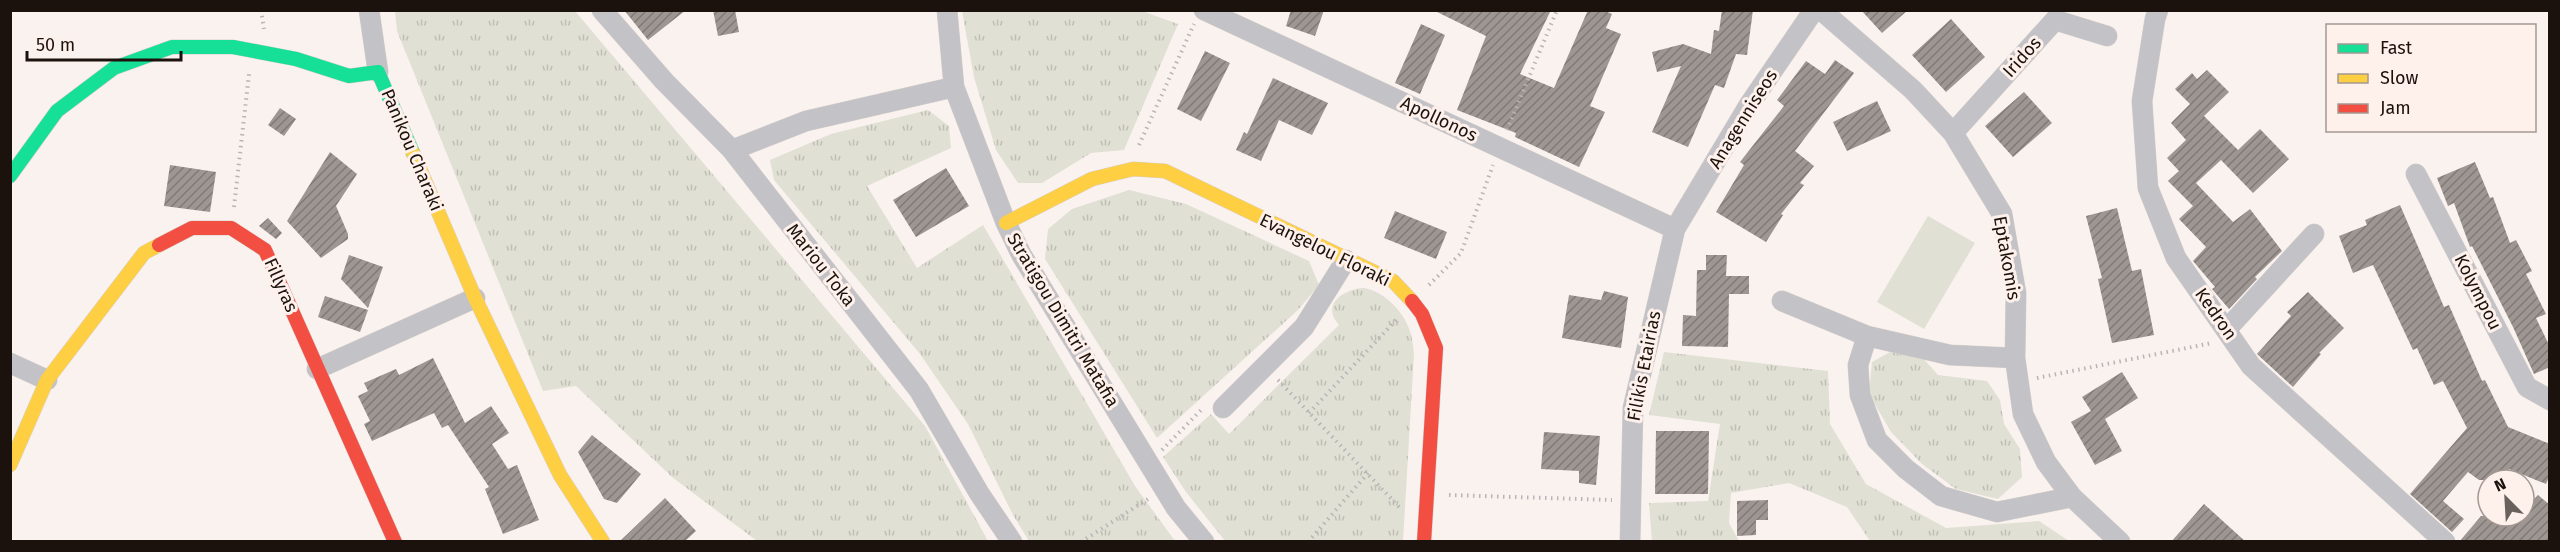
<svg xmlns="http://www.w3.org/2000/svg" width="2560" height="552" font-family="'Fira Sans',sans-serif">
<defs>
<pattern id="grass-tufts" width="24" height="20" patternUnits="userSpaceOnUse" patternTransform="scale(1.5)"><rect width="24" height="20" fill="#e1e0d4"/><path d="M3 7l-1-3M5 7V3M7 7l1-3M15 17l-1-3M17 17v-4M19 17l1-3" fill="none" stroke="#c0bfb5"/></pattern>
<pattern id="building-hatch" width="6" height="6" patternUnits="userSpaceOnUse" patternTransform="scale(1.5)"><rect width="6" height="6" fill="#9e9692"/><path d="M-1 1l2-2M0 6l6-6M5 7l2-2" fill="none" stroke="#807976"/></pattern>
</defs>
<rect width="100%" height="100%" fill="#faf2ef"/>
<!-- grass -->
<path fill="url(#grass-tufts)" d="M395 11H575L925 426 988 541H757L672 477 576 386 543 391 397 31Z
M962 11H1142L1178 24 1124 150 1091 153 1042 183H1018L996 150 974 77Z
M928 110 949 126 951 148 867 186 917 268 983 225 1135 486 1175 541H1029L1013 515 968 424 920 354 774 180 770 160 831 134Z
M1129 190 1186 204 1309 261 1319 285 1298 310 1157 438 1045 259 1048 229 1072 209Z
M1363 288C1382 290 1401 309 1408 326 1412 335 1413 345 1414 354L1403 541H1225L1186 492 1163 457 1211 414 1229 434 1339 325C1321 305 1342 290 1363 288Z
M1664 352 1828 371 1830 424 1866 484 1946 528 2039 521 2069 541H1870L1847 507 1789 483 1731 493 1729 523 1739 541H1652L1649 503 1708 501 1720 424 1649 415Z
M1890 352 1922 357 1938 375 1987 381 2000 400 2004 424 2020 449 2022 477 1998 499 1956 489 1922 464 1891 432 1869 394 1872 362Z"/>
<!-- pitch -->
<path fill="#e1e0d4" d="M1928 216 1975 243 1924 329 1877 302Z"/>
<!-- building -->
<path fill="url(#building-hatch)" d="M624 10H686L648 40Z
M713 10H735L739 32 718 36Z
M1291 10H1324L1315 36 1286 26Z
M1433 10H1551L1520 74 1554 88 1588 10H1603L1612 14 1606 28 1621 34 1590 106 1605 112 1579 167 1515 137 1516 133 1457 110 1486 36Z
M1722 10H1753L1747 55 1736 54 1724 88 1715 85 1688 147 1652 132 1681 66 1657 72 1652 52 1683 44 1711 54 1714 30 1719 31Z
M1861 10H1908L1882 33Z
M1951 19 1985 57 1946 92 1912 55Z
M1421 24 1445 35 1420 94 1395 83Z
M1205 51 1230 63 1201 121 1177 109Z
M1835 60 1854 73 1795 151 1814 166 1800 183 1804 185 1781 214 1783 215 1766 242 1716 212 1744 165 1740 162 1784 106 1777 100 1806 61 1825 74Z
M2207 70 2229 92 2204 116 2238 150 2260 129 2289 159 2253 193 2221 160 2196 183 2233 222 2250 209 2282 251 2255 277 2257 279 2229 309 2212 289 2215 287 2193 261 2206 247 2179 219 2193 206 2168 181 2179 171 2167 158 2186 140 2171 123 2190 104 2175 89 2192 73 2197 79Z
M1273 78 1328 103 1312 135 1279 120 1261 161 1236 150 1244 132 1247 134Z
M2024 92 2052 123 2013 157 1985 126Z
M1877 101 1891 131 1847 151 1833 122Z
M280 108 296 119 284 136 268 125Z
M330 152 357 174 336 206 348 234V239L321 258 287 221Z
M2475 162 2490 198 2493 197 2510 243 2516 240 2532 271 2526 274 2546 314 2536 318 2550 347V367L2534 374 2513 327 2472 246 2470 247 2454 203 2448 206 2437 178Z
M170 165 216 172 210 212 164 206Z
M946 168 969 206 916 237 893 200Z
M2400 205 2444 307 2449 305 2482 381 2485 380 2508 427 2550 444V475L2546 484 2509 469 2500 480H2479L2468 472 2443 501 2464 519 2452 532 2410 494 2467 428 2443 381 2434 385 2417 348 2413 350 2373 265 2353 273 2339 236 2367 225 2365 220Z
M2117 208 2132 271 2141 269 2154 335 2112 343 2098 279 2102 278 2086 216Z
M1395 211 1447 232 1436 259 1384 238Z
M268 218 282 233 276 239 259 226Z
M349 255 383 267 368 308 341 279Z
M1706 255H1727L1726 276H1749V294H1729L1728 347 1682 346 1683 315 1696 316 1697 270H1706Z
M1604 291 1628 297 1621 348 1562 338 1569 295 1601 300Z
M2308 292 2344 328 2319 353 2321 354 2293 387 2257 354 2291 316 2287 312Z
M325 296 368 310 360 332 318 317Z
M433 358 465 423 491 406 509 433 492 444 508 469 517 465 539 520 503 534 485 489 489 487 448 425 442 428 434 413 372 441 364 424 370 421 358 396 368 391 364 383 396 369 399 375Z
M2122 372 2138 398 2105 419 2122 451 2095 465 2071 422 2091 411 2082 397Z
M1656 431H1709L1708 494H1655Z
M1544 432 1600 436 1596 485 1579 483V471L1541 469Z
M592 435 641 474 617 503 604 499 578 452Z
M2538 495 2550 505V542H2459L2481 516H2524V510Z
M665 498 696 531 684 542H619Z
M1768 500V520H1756V535L1737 536V501Z
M2204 504 2246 542H2171Z"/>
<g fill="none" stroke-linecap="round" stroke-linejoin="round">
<defs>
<path id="street" d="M369 10 378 72
M602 10 664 81 732 150 919 390 979 493 1012 542
M947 10 954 87 1006 223 1021 254 1176 508 1204 542
M1204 10 1675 229
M1821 10 1913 90 1953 133 2002 214 2016 293 2015 358 2023 414 2046 462 2072 497 2120 542
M2158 10 2155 19 2142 101 2148 188 2176 258 2251 366 2445 542
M1953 133 2055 20 2107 36
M732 150 806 121 954 87
M2416 174 2527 387 2550 400
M1782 301 1867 336 1950 355 2015 358
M2227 329 2314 234
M1867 336 1858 365 1860 395 1877 440 1906 469 1941 496 1997 512 2072 497
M10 363 47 380
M317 369 475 298
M1223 408 1304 327 1346 260
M1630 542 1633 408 1675 229 1749 105 1814 10"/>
<path id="fast" d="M10 176 57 111 114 68 172 47H233L296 59 349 76 378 72 413 153"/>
<path id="slow" d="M413 153 475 298 560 475 603 542
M1006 223 1092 179 1133 169 1165 171 1393 281 1412 301
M10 465 47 380 144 253 159 245"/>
<path id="jam" d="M159 245 192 228H231L265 250 395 542
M1412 301 1422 314 1436 348 1424 542"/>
</defs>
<!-- street casing -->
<use href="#street" stroke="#d6cfcc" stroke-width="21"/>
<!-- fast casing -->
<use href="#fast" stroke="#d6cfcc" stroke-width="15"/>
<!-- slow casing -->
<use href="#slow" stroke="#d6cfcc" stroke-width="15"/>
<!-- jam casing -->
<use href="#jam" stroke="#d6cfcc" stroke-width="15"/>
<!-- path -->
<path stroke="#b7b5b6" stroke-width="4" stroke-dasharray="1.5 4.5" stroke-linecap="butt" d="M261 10 264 29
M1507 130 1557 10
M1139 145 1194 24
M234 207 249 74
M1429 285 1461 253 1493 165
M2037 378 2212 343
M1278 380 1401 509
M1309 413 1397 319
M1162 450 1203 408
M1449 495 1612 500
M1081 542 1148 499
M1308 542 1368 473"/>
<!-- street -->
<use href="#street" stroke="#c3c2c6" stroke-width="20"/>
<!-- fast -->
<use href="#fast" stroke="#16e098" stroke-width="14"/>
<!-- slow -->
<use href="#slow" stroke="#ffcf43" stroke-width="14"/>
<!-- jam -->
<use href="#jam" stroke="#f24e42" stroke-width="14"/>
</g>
<g text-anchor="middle" stroke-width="6" stroke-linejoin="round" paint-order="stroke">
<!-- street labels -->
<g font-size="18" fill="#1c120d" stroke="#fef1eb">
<text transform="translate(2022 57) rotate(-48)" y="6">Iridos</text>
<text transform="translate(1439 119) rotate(25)" y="6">Apollonos</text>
<text transform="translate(1743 119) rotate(-58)" y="6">Anagenniseos</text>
<text transform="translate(412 150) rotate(67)" y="6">Panikou Charaki</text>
<text transform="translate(1325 250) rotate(26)" y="6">Evangelou Floraki</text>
<text transform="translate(2007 258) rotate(80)" y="6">Eptakomis</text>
<text transform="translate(821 265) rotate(52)" y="6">Mariou Toka</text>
<text transform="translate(281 285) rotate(66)" y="6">Fillyras</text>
<text transform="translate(2478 292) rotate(63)" y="6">Kolympou</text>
<text transform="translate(2216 314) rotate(55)" y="6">Kedron</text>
<text transform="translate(1063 320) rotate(59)" y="6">Stratigou Dimitri Matafia</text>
<text transform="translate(1644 366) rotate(-79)" y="6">Filikis Etairias</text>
</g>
</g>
<!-- border -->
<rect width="2560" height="552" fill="none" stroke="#1c120d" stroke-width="24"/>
<!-- legend -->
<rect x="2326" y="24" width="210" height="108" fill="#fef1eb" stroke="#a49892" stroke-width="1.5"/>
<rect x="2338" y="44" width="30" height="9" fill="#16e098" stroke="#a49892" stroke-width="1.5"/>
<text x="2380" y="54" font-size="18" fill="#1c120d">Fast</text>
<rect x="2338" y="74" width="30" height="9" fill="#ffcf43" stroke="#a49892" stroke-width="1.5"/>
<text x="2380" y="84" font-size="18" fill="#1c120d">Slow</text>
<rect x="2338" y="104" width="30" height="9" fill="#f24e42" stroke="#a49892" stroke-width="1.5"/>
<text x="2380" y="114" font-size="18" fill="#1c120d">Jam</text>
<!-- north arrow -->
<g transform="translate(2506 498) rotate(336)"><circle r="28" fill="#fef1eb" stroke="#a49892" stroke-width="1.5"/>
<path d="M0-4.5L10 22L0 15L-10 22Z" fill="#6a605c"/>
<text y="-9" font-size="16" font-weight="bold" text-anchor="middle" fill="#1c120d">N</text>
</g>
<!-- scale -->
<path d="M27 51v9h154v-9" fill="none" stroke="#1c120d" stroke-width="3"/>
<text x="36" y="51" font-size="18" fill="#1c120d" stroke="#fef1eb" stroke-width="4.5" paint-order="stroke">50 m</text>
</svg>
